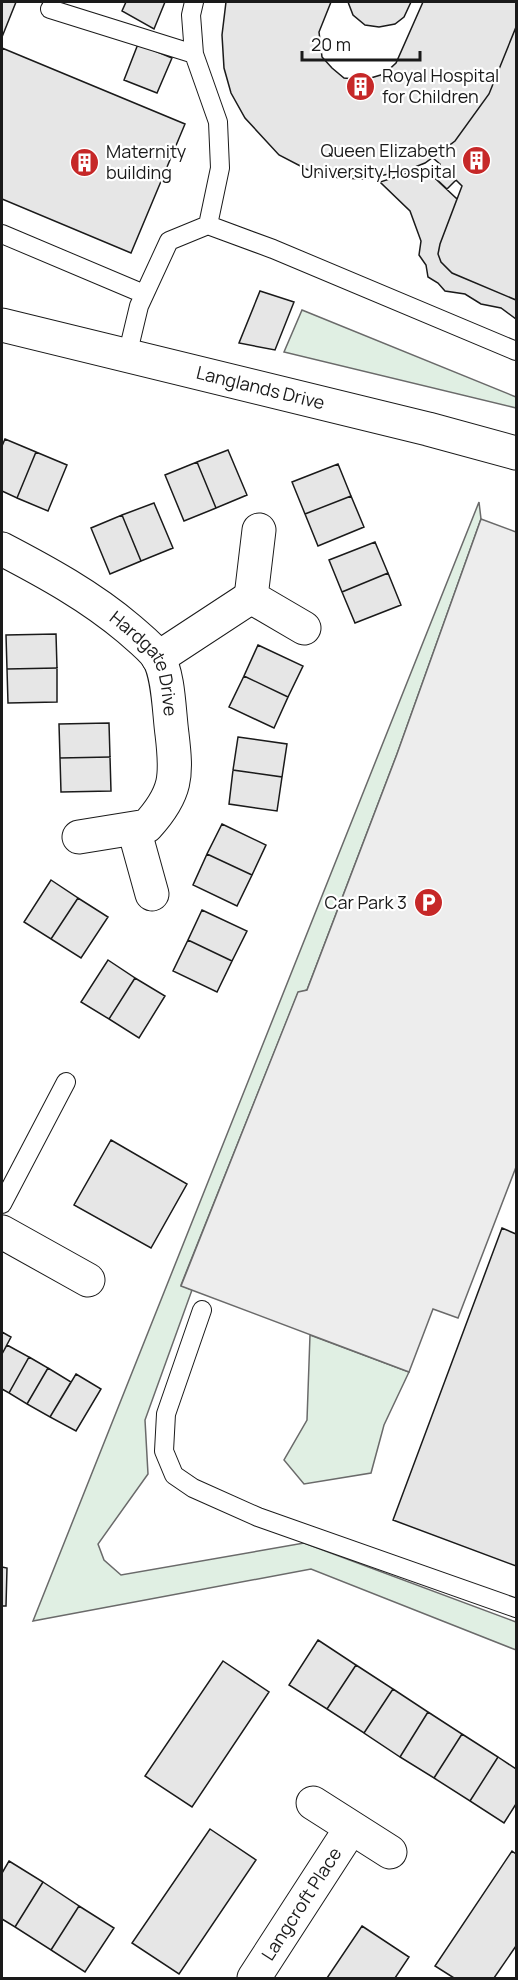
<svg xmlns="http://www.w3.org/2000/svg" width="518" height="1980" font-family="Manrope,sans-serif">
<rect width="100%" height="100%" fill="#fff"/>
<!-- green -->
<path fill="#e0efe3" stroke="#6a6a6a" stroke-width="1.5" d="M302 310 516 397V408L284 352Z
M479 502 481 519 397 754 307 990 298 993 181 1285 192 1290 145 1420 148 1474 98 1544 104 1560 121 1575 304 1543 516 1622V1650L311 1569 33 1621Z
M310 1335 409 1372 384 1425 371 1473 304 1484 284 1460 307 1420Z"/>
<!-- parking -->
<path fill="#ededed" stroke="#6a6a6a" stroke-width="1.5" d="M481 519 516 532V1167L458 1318 433 1309 409 1372 181 1286 298 992 307 990 397 754Z"/>
<!-- building -->
<path fill="#e6e6e6" stroke="#1a1a1a" stroke-width="1.5" d="M2 2H16L2 37Z
M126 2H165L154 29 122 11Z
M226 2H331L319 32 322 57 332 68 344 78 364 80 384 74 396 63 423 2H516V27L489 94 455 141 425 163 405 171 363 179 339 178 308 170 279 155 245 118 231 93 224 68 222 35Z
M348 2H411L404 17 395 24 379 27 365 25 353 15Z
M516 27V300L452 273 441 262 438 254 440 244 462 186 456 180 447 189 431 174 440 164 433 158 455 141 489 94Z
M138 44 172 58 157 93 124 80Z
M2 48 185 124 131 253 2 199Z
M424 168 457 199 440 244 438 254 441 262 452 273 516 300V319L501 308 481 304 465 294 445 291 438 283 428 277 426 265 419 255 421 241 410 211 380 182Z
M260 291 294 302 275 350 239 343Z
M5 439 36 452 17 498 2 491V446Z
M228 450 247 495 216 508 197 462Z
M36 452 67 465 48 511 17 498Z
M197 462 216 508 184 521 165 475Z
M338 464 351 496 305 514 292 482Z
M351 496 364 527 318 546 305 514Z
M154 503 173 548 141 561 122 515Z
M122 515 141 561 110 574 91 528Z
M375 542 388 573 342 592 329 560Z
M388 573 401 605 355 623 342 592Z
M56 634 57 668 7 669 6 635Z
M258 645 303 666 288 697 244 676Z
M57 668V702L8 703 7 669Z
M244 676 288 697 274 728 229 707Z
M109 723 110 757 60 758 59 724Z
M238 737 287 744 282 777 233 770Z
M110 757 111 791 61 792 60 758Z
M233 770 282 777 277 811 229 804Z
M222 824 266 845 252 875 207 854Z
M207 854 252 875 237 906 193 885Z
M51 880 78 898 51 939 24 922Z
M78 898 108 917 81 958 51 939Z
M202 910 247 931 232 961 188 940Z
M188 940 232 961 217 992 173 971Z
M108 960 135 978 109 1019 81 1002Z
M135 978 165 996 139 1038 109 1019Z
M111 1140 187 1184 151 1248 74 1205Z
M502 1228 516 1234V1566L393 1520Z
M2 1332 11 1337 2 1354Z
M7 1345 29 1357 9 1393 2 1389V1354Z
M29 1357 48 1368 27 1404 9 1393Z
M48 1368 71 1382 50 1417 27 1404Z
M76 1374 101 1389 76 1431 50 1417Z
M2 1567 7 1568 6 1606H2Z
M318 1640 356 1665 327 1709 289 1685Z
M223 1661 269 1692 192 1807 145 1776Z
M356 1665 393 1689 364 1733 327 1709Z
M393 1689 428 1712 400 1757 364 1733Z
M428 1712 462 1734 434 1778 400 1757Z
M462 1734 498 1757 470 1801 434 1778Z
M498 1757 516 1769V1804L504 1823 470 1801Z
M210 1829 256 1860 179 1974 132 1943Z
M512 1851 516 1854V1946L494 1978H454L435 1966Z
M9 1861 43 1882 15 1927 2 1919V1873Z
M43 1882 79 1906 51 1950 15 1927Z
M79 1906 114 1928 85 1972 51 1950Z
M362 1926 409 1957 395 1978H327Z"/>
<g fill="none" stroke-linecap="round" stroke-linejoin="round">
<defs>
<path id="lane" d="M50 9 194 54 218 122 220 168 208 225
M194 54 191 15 194 2
M2 234 144 294
M127 356 139 306 169 241 208 225 273 249 516 351
M2 1204 66 1082
M202 1310 166 1414 164 1451 174 1475 193 1488 258 1517 516 1608"/>
<g id="street">
<path id="s1" d="M2 325 428 429 516 453"/>
<path d="M259 530 251 597 304 628"/>
<path id="s2" d="M2 549C46 572 90 596 129 629 138 637 151 647 158 657 169 675 169 713 172 734 177 776 177 793 147 826L79 837"/>
<path d="M158 658 251 597"/>
<path d="M134 829 152 894"/>
<path d="M2 1232 88 1280"/>
<path d="M313 1803 390 1852"/>
<path id="s3" d="M254 1978 351 1828"/>
</g>
</defs>
<!-- lane casing -->
<use href="#lane" stroke="#1a1a1a" stroke-width="20"/>
<!-- street casing -->
<use href="#street" stroke="#1a1a1a" stroke-width="35"/>
<!-- lane -->
<use href="#lane" stroke="#fff" stroke-width="18"/>
<!-- street -->
<use href="#street" stroke="#fff" stroke-width="33"/>
</g>
<!-- icons -->
<defs>
<symbol id="building-disc" viewBox="-11 -11 22 22"><circle r="9.5" fill="#c62828" stroke="#fff"/><path d="M-4-6H4V6H1V3H-1V6H-4ZM-2.5-4.3h1.7v1.8h-1.7ZM.8-4.3h1.7v1.8H.8ZM-2.5-1h1.7V.8h-1.7ZM.8-1h1.7V.8H.8Z" fill="#fff"/></symbol>
<symbol id="parking-disc" viewBox="-11 -11 22 22"><circle r="9.5" fill="#c62828" stroke="#fff"/><path d="M-3.5-5.5H1a3.5 3.5 0 0 1 0 7H-1V5.5H-3.5ZM-1-3.4V-.6H.8a1.4 1.4 0 0 0 0-2.8Z" fill="#fff"/></symbol>
</defs>
<g fill-rule="evenodd">
<use href="#building-disc" x="344" y="70" width="33" height="33"/>
<use href="#building-disc" x="460" y="144" width="33" height="33"/>
<use href="#building-disc" x="68" y="146" width="33" height="33"/>
<use href="#parking-disc" x="412" y="886" width="33" height="33"/>
</g>
<g text-anchor="middle" stroke-width="4.5" stroke-linejoin="round" paint-order="stroke">
<!-- poi labels -->
<g font-size="18" fill="#1a1a1a" stroke="#fff" text-anchor="start">
<text x="382" y="82">Royal Hospital<tspan x="382" dy="21">for Children</tspan></text>
<text x="456" y="157" text-anchor="end">Queen Elizabeth<tspan x="456" dy="21">University Hospital</tspan></text>
<text x="106" y="158">Maternity<tspan x="106" dy="21">building</tspan></text>
<text x="407" y="909" text-anchor="end">Car Park 3</text>
</g>
<!-- street labels -->
<g font-size="18" fill="#1a1a1a" stroke="#fff">
<text dy="6" stroke="none"><textPath href="#s1" startOffset="266">Langlands Drive</textPath></text>
<text dy="6" stroke="none"><textPath href="#s2" startOffset="190">Hardgate Drive</textPath></text>
<text dy="6" stroke="none"><textPath href="#s3" startOffset="88">Langcroft Place</textPath></text>
</g>
</g>
<!-- border -->
<rect width="518" height="1980" fill="none" stroke="#1a1a1a" stroke-width="6"/>
<!-- scale -->
<path d="M302 51v9h118v-9" fill="none" stroke="#1a1a1a" stroke-width="3"/>
<text x="311" y="51" font-size="18" fill="#1a1a1a" stroke="#ffffff" stroke-width="4.5" paint-order="stroke">20 m</text>
</svg>
